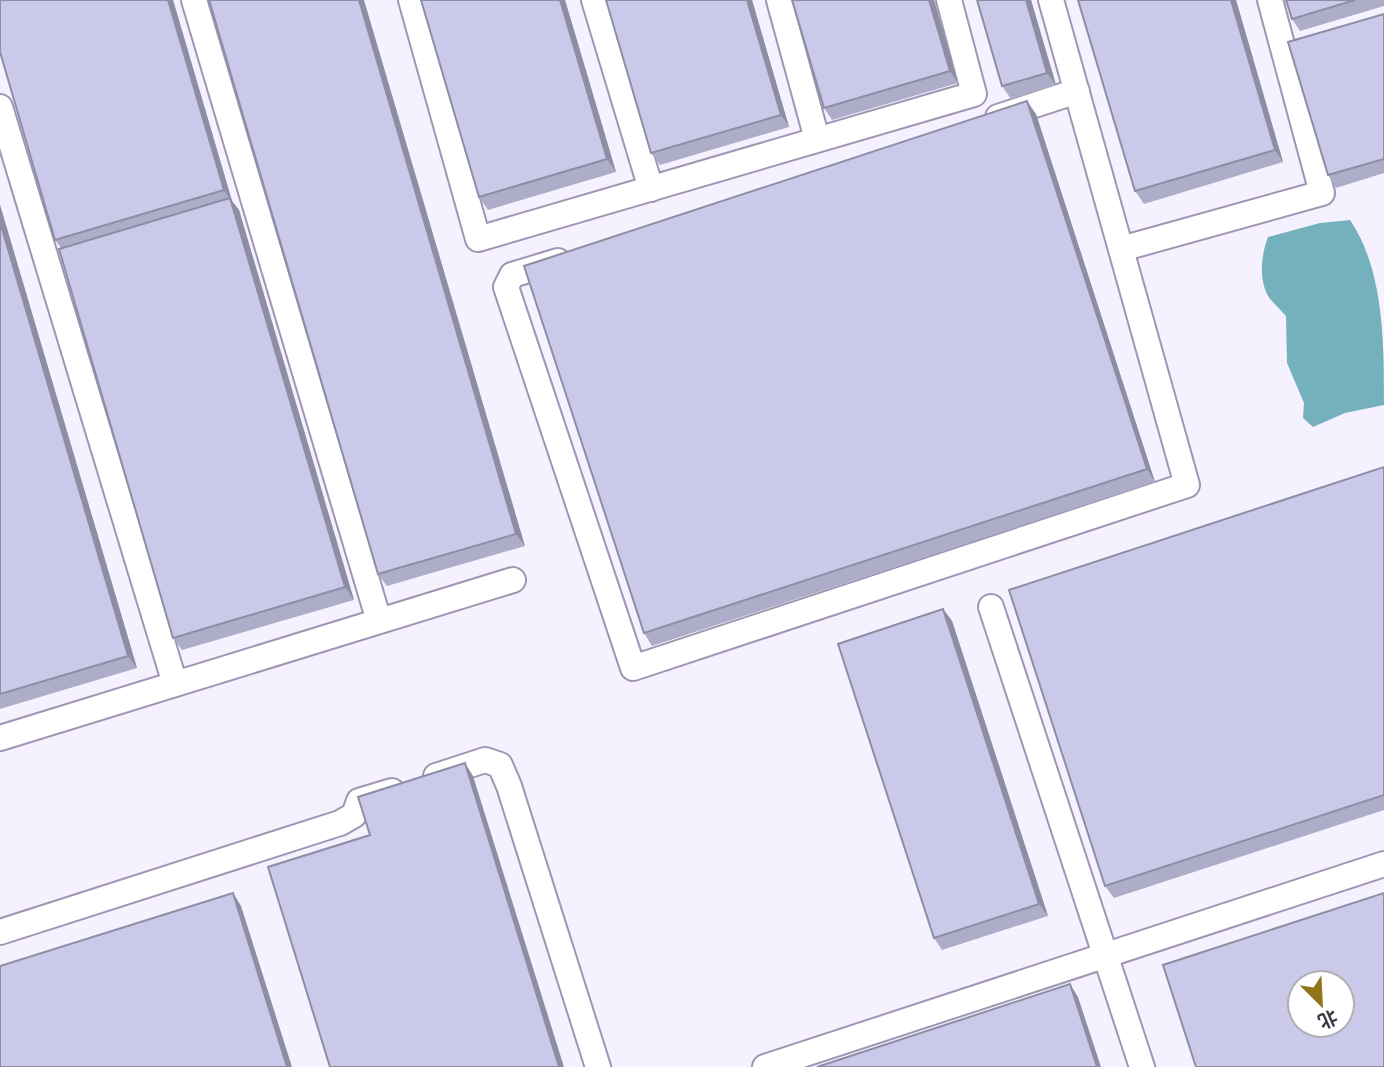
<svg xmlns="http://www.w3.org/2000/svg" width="1384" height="1067" font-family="Arial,'Noto Sans SC',sans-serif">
<rect width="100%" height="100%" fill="#f6f1fe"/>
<!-- water -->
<path fill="#74b1bc" d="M1350 220C1384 270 1384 342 1384 405L1345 413 1313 427 1303 418 1304 403 1287 363 1286 316C1281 310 1275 305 1270 299 1258 282 1261 255 1268 237L1320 223Z"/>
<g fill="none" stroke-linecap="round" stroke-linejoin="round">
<defs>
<path id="minor" d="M194 0 379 621
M411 0 478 239 974 94 949 0
M594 0 651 189
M779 0 817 139
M0 107 175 684
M998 117 1077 91
M1121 249 1322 193 1270 0
M558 261 512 275 506 287 633 668 1187 485 1051 0
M991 607 1142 1067
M0 738 513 580
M436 776 485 760 500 765 509 786 598 1067
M0 932 340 823 354 815 359 801 392 791
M765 1067 1384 864"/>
</defs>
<!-- minor casing -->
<use href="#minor" stroke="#a095b3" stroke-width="28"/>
<!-- minor -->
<use href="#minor" stroke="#fff" stroke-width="24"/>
</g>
<!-- wall -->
<path fill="#aeadc9" d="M0 0H173L232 201 239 210 354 600 182 650 173 638 61 248 55 240Z
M209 0 525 546 387 586 378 574Z
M565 0 616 172 488 210 479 197Z
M752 0 789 127 660 165 651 153Z
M934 0 958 83 832 120 824 108Z
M977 0H1031L1056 85 1011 99 1002 86Z
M1078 0H1236L1283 162 1144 204 1135 191Z
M1286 0H1384V6L1300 31 1292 19Z
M1384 14V173L1336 188 1328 175Z
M1036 114 1155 482 652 646 644 633Z
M0 205 137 668 0 709Z
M1384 467V810L1114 898 1105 886Z
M943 609 952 621 1048 916 942 950 934 938Z"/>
<!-- shaded-wall -->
<path fill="#8d8da4" d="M168 0H173L232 201 239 210 354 600 345 587 230 199 224 190Z
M359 0H364L525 546 516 534Z
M560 0H565L616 172 607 159Z
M747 0H752L789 127 781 115Z
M929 0H934L958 83 950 71Z
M1026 0H1031L1056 85 1047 73Z
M1231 0H1236L1283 162 1275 150Z
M1027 101 1036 114 1155 482 1147 469Z
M0 205 137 668 128 656 0 222Z
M943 609 952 621 1048 916 1039 904Z
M465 763 473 776 564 1067H559Z
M233 893 241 906 292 1067H287Z
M1070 984 1078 997 1101 1067H1097Z"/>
<!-- building -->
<path fill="#cac9ea" stroke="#8d8da4" stroke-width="2" fill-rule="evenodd" d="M0 0H168L224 190 55 240 0 52Z
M209 0H359L516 534 378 574Z
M421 0H560L607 159 479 197Z
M606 0H747L781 115 651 153Z
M792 0H929L950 71 824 108Z
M977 0H1026L1047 73 1002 86Z
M1078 0H1231L1275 150 1135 191Z
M1286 0H1355L1292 19Z
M1384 14V159L1328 175 1288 42Z
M1027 101 1147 469 644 633 524 266Z
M230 198 345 587 173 638 59 249Z
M0 222 128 656 0 694Z
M1384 467V795L1105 886 1009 590Z
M943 609 1039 904 934 938 838 644Z
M465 763 559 1067H330L268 867 370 835 358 797Z
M233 893 287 1067H0V966Z
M1384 893V1067H1196L1163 965ZM1300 983H1342V1025H1300Z
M1070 984 1097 1067H817Z"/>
<!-- north arrow -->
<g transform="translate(1321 1004) rotate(156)"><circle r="33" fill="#ffffff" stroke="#b0aeb3" stroke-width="2"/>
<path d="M0-5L12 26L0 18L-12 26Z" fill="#92741b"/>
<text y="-10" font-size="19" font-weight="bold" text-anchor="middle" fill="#3a3542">北</text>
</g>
</svg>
